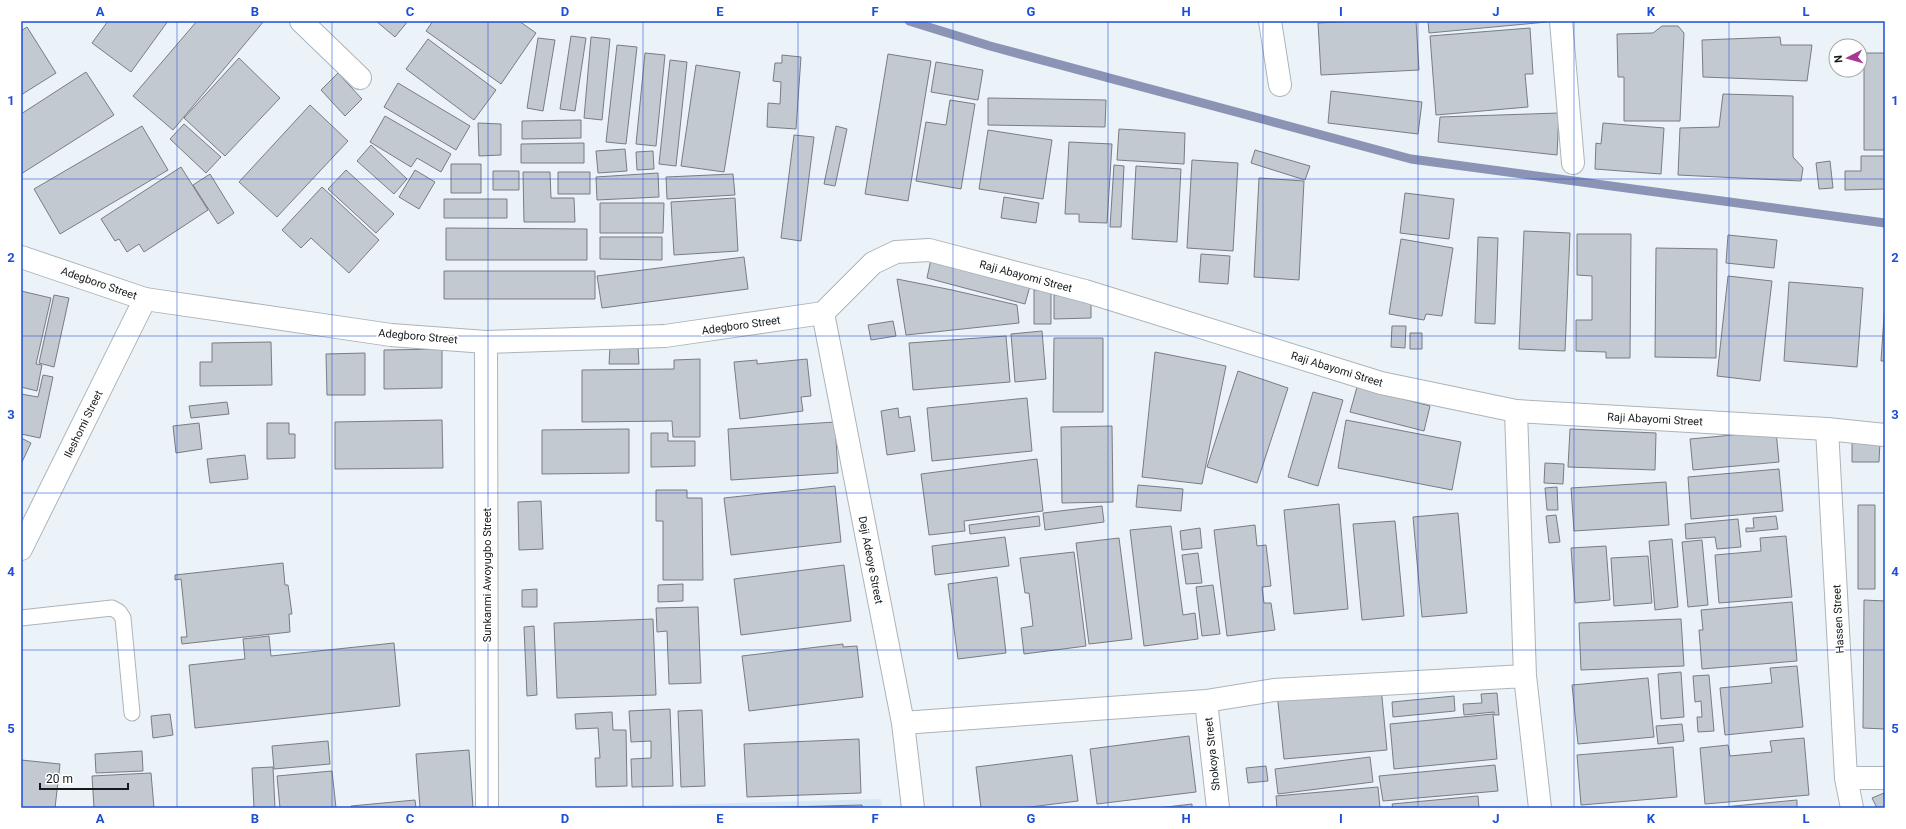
<svg xmlns="http://www.w3.org/2000/svg" width="1906" height="829" font-family="Roboto,sans-serif">
<rect width="100%" height="100%" fill="#ebf3f8"/>
<!-- built -->
<path fill="#d8e8f2" d="M881 799 882 808H548Z"/>
<g fill="none" stroke-linecap="round" stroke-linejoin="round">
<!-- stream -->
<path stroke="#8c94b5" stroke-width="9" d="M909 21 990 46 1411 159 1885 223"/>
</g>
<!-- building -->
<path fill="#c3c9d0" stroke="#787d83" d="M108 21H168L131 72 92 43Z
M197 21H264L173 130 133 96Z
M376 21H408L395 37Z
M433 21H519L536 33 501 84 426 31Z
M1355 21H1416L1419 70 1321 75 1318 23Z
M1428 21H1547V22L1429 33Z
M1662 26H1678L1684 33 1680 121H1624V77H1618L1617 34 1653 33Z
M27 27 56 73 21 95V31Z
M1530 28 1533 74H1525L1528 107 1436 115 1430 36Z
M571 36 586 38 575 111 560 109Z
M591 37 610 39 602 120 584 118Z
M1780 37 1781 45H1812L1807 81 1703 77 1702 40Z
M538 38 555 40 543 111 527 108Z
M428 39 496 90 474 120 406 69Z
M617 45 637 47 626 144 606 142Z
M645 53 665 55 656 146 636 144Z
M1864 53H1885V150H1864Z
M888 54 931 61 908 201 865 194Z
M782 55 801 57 796 129 767 127 768 103 780 104 781 82 773 81 775 63H782Z
M239 58 280 98 225 156 184 118Z
M670 60 687 62 676 166 659 164Z
M936 62 983 70 978 100 931 92Z
M696 65 740 72 724 172 681 166Z
M86 72 114 115 21 174V114Z
M338 73 362 99 345 116 321 90Z
M398 83 470 126 456 150 384 107Z
M1331 91 1422 102 1418 134 1328 123Z
M1723 94 1793 96V157L1803 168 1801 181 1678 175 1680 128 1719 127Z
M988 98 1106 100 1105 127 988 125Z
M950 100 975 104 961 189 916 181 926 122 946 125Z
M310 105 348 141 277 217 239 182Z
M1559 113 1557 155 1438 142 1440 117Z
M385 116 451 154 441 172 417 158 411 167 370 142Z
M581 120V138L522 139V121Z
M478 123 501 124V155L479 156Z
M1603 123 1664 128 1661 174 1595 169 1596 143 1601 144Z
M184 124 221 157 206 173 170 139Z
M142 126 168 170 60 234 34 189Z
M836 126 847 129 835 186 824 184Z
M1119 129 1185 133 1184 164 1117 160Z
M988 130 1052 140 1043 199 979 189Z
M794 135 814 137 801 241 781 238Z
M1069 142 1112 144 1107 223 1079 222V214H1065Z
M584 143V163H521V144Z
M371 145 407 179 394 194 357 161Z
M625 149 627 171 598 173 596 151Z
M1255 150 1310 166 1305 180 1251 163Z
M653 151 654 169 637 170 636 152Z
M1861 156H1885V189L1845 190V171H1861Z
M1192 160 1238 163 1233 251 1187 248Z
M1830 161 1833 188 1819 189 1816 163Z
M451 164H481V193H451Z
M1114 165 1124 166 1121 227H1110Z
M1136 166 1181 169 1177 242 1132 239Z
M181 167 208 210 144 252 139 244 127 252 119 239 115 241 101 219Z
M346 170 394 214 376 233 328 189Z
M415 170 435 182 419 209 399 197Z
M493 171H519V190H493Z
M523 172H550L551 198H574L575 222H524Z
M558 172H590V194H558Z
M658 173 659 197 597 200 596 177Z
M210 174 234 213 218 224 193 185Z
M733 174 735 195 667 199 666 177Z
M1259 178 1304 181 1299 280 1254 277Z
M322 187 379 240 349 273 311 238 301 248 282 230Z
M1405 193 1454 199 1449 239 1400 233Z
M1004 197 1039 203 1036 223 1001 218Z
M735 198 738 251 674 255 671 202Z
M444 199H507V218H444Z
M600 203H664L663 233H600Z
M446 228 587 229V260H446Z
M1524 231 1570 233 1565 351 1519 349Z
M1577 234H1631L1630 358H1606V352L1576 351V320H1592V276L1577 275Z
M1728 235 1777 240 1774 268 1726 263Z
M600 237H662V260L600 259Z
M1478 237 1498 238 1495 324 1475 323Z
M1401 239 1453 248 1442 316 1426 314 1424 320 1389 314Z
M1656 248 1717 249 1716 358 1655 357Z
M1201 254 1230 256 1228 284 1199 282Z
M744 257 748 289 602 308 597 276Z
M931 259 1030 286 1025 304 927 278Z
M444 271H595V299H444Z
M1728 276 1772 281 1760 381 1717 376Z
M897 279 952 290 1017 305 1019 323 906 335Z
M1789 282 1863 288 1857 367 1784 361Z
M1034 290H1051V324H1034Z
M21 291 51 298 36 364 42 365 37 391 21 387Z
M54 295 69 298 54 367 39 363Z
M1054 295 1091 296V318L1054 319Z
M1885 302V361H1881Z
M893 321 896 336 871 340 868 325Z
M1392 326H1406L1405 348 1391 347Z
M1042 331 1046 379 1015 382 1011 334Z
M1410 333H1422V349H1410Z
M1006 336 1010 382 913 390 909 343Z
M1054 338H1103V412H1053Z
M271 342 272 385 200 386V362H212V343Z
M610 347H638L639 364H609Z
M442 349V388L384 389V350Z
M1155 352 1226 366 1202 484 1142 477Z
M365 353V395H327L326 354Z
M700 359V437H673L672 421 582 422V370L674 369V360Z
M807 359 811 396 801 397 803 411 740 419 734 362 757 360V364Z
M1238 371 1288 388 1257 483 1207 467Z
M43 375 53 377 40 438 21 434V394L38 397Z
M1357 387 1430 406 1424 431 1350 412Z
M1313 392 1343 400 1318 486 1288 477Z
M1027 398 1032 451 932 461 927 408Z
M227 402 229 414 191 418 189 406Z
M898 408 899 418 910 416 915 451 887 455 881 411Z
M442 420 443 468 335 469V422Z
M1346 420 1461 442 1452 490 1338 468Z
M835 422 838 473 731 480 728 429Z
M199 423 202 449 176 453 173 426Z
M267 423H289V434H295V458L267 459Z
M1112 426 1113 502 1062 503 1061 427Z
M629 429V473L542 474V430Z
M1570 429 1656 433 1655 470 1568 467Z
M1776 431 1779 462 1693 470 1690 439Z
M651 433H668V441H695V466L651 467Z
M21 438 31 443 21 464Z
M1852 441H1880L1879 462H1852Z
M245 455 248 479 210 483 207 459Z
M1037 459 1043 511 964 521 965 531 929 535 921 474Z
M1545 463 1564 464 1563 484 1544 483Z
M1779 469 1783 511 1691 519 1688 477Z
M1666 482 1669 525 1574 531 1571 488Z
M1138 485 1183 489 1181 511 1136 507Z
M835 486 841 542 731 555 724 498Z
M1557 487 1558 510H1547L1545 488Z
M656 490H687V498H702L703 580H663V521H656Z
M541 501 543 549 519 550 518 502Z
M1339 504 1348 609 1294 614 1284 510Z
M1858 505H1875V589H1858Z
M1102 506 1104 522 1045 530 1043 513Z
M1458 513 1467 613 1422 617 1413 517Z
M1556 515 1560 542 1549 543 1546 516Z
M1039 516 1040 526 970 534 969 525Z
M1776 516 1778 529 1746 532V528H1754L1753 518Z
M1738 519 1741 547 1717 549 1715 537 1686 539 1685 524Z
M1395 521 1404 616 1362 620 1353 524Z
M1255 525 1257 546 1266 545 1271 586 1262 587 1264 603H1271L1275 630 1227 636 1214 530Z
M1171 526 1183 615 1195 613 1198 639 1144 646 1130 530Z
M1200 528 1202 548 1182 550 1180 531Z
M1786 536 1792 597 1719 603 1715 555 1761 551 1760 538Z
M1005 537 1009 566 935 575 932 546Z
M1119 538 1132 639 1089 644 1076 543Z
M1672 539 1678 607 1655 610 1649 541Z
M1702 540 1708 605 1688 607 1682 542Z
M1606 546 1610 600 1575 603 1571 548Z
M1074 552 1086 646 1024 654 1021 628 1033 626 1029 593H1025L1020 558Z
M1198 553 1202 583 1186 584 1182 555Z
M1648 556 1652 603 1614 606 1611 558Z
M283 563 285 585H288L292 614H289L290 632 182 644 181 637H187L181 579 175 580V575Z
M844 565 851 621 741 635 734 579Z
M997 577 1006 653 958 659 948 584Z
M683 584V601L658 602V585Z
M1213 585 1220 634 1202 636 1196 587Z
M537 589V607H522V590Z
M1864 600 1885 601V729L1863 728Z
M1792 602 1797 661 1702 669 1699 630H1703L1701 610Z
M698 607 701 683 669 684 667 631 657 632 656 608Z
M653 619 656 695 557 698 554 623Z
M1681 619 1684 666 1581 670 1579 623Z
M534 626 537 695 527 696 524 627Z
M269 636 271 656 394 643 400 706 195 728 189 665 245 659 243 639Z
M843 644V647L857 646 863 697 749 711 742 656Z
M1797 666 1803 727 1725 735 1720 688 1772 683 1770 668Z
M1681 672 1684 717 1661 719 1658 674Z
M1709 675 1714 731 1698 732 1697 717H1702L1701 701 1695 702 1693 676Z
M1648 678 1654 737 1578 744 1572 685Z
M1381 687 1387 750 1284 759 1277 693Z
M1497 693 1499 715H1494V712L1464 715 1463 704 1482 703 1481 694Z
M1454 696 1455 711 1393 717 1392 702Z
M670 709 673 786 632 787 631 759 651 758V741L631 742 629 711Z
M702 710 705 786 681 787 678 711Z
M612 712 613 730H626L627 786 596 787 595 758H600L598 728 576 729 575 714Z
M170 714 173 735 153 738 151 716Z
M1493 714 1497 759 1394 769 1390 724Z
M1682 724 1684 741 1658 744 1656 726Z
M1189 736 1196 792 1097 804 1090 749Z
M1804 738 1809 795 1705 804 1700 748 1728 745 1730 756 1772 752 1770 741Z
M859 739 861 793 747 797 744 744Z
M328 741 330 764 274 769 272 746Z
M1673 747 1677 797 1581 805 1577 755Z
M469 750 473 808H420L416 754Z
M142 751 143 771 96 773 95 754Z
M1072 755 1078 801 1022 808H981L976 767Z
M1370 757 1373 782 1278 794 1275 769Z
M21 760 60 764 55 808H21Z
M1495 765 1498 791 1383 801 1379 776Z
M1266 766 1268 781 1248 783 1246 768Z
M273 767 275 808H254L252 768Z
M332 771 336 808H280L277 776Z
M151 773 154 808H94L92 776Z
M1378 787 1380 808H1277L1276 796Z
M1884 793 1885 808H1877L1872 798Z
M1478 796 1479 808H1393L1392 804Z
M415 800 416 808H351V806Z
M1797 800V808H1713Z
M1192 804V808H1158Z
M862 805V808H751Z"/>
<g fill="none" stroke-linecap="round" stroke-linejoin="round">
<defs>
<path id="service" d="M21 618 112 608 119 612 123 618 132 713"/>
<path id="minor" d="M301 21 360 78
M1270 21 1280 85
M1561 21 1573 163
M823 313 903 723 913 808
M486 342 487 808
M1516 411 1525 676 1540 808
M1827 429 1846 778 1852 808
M21 549 145 299
M1206 701 1218 808
M903 723 1206 701 1274 690 1525 676
M1846 778H1885"/>
<path id="tertiary" d="M21 257 145 299 391 335 486 342 665 336 823 313 873 263 896 252 929 250 1085 291 1381 383 1516 411 1827 429 1885 435"/>
</defs>
<!-- service casing -->
<use href="#service" stroke="#acb4b9" stroke-width="17"/>
<!-- minor casing -->
<use href="#minor" stroke="#acb4b9" stroke-width="24"/>
<!-- tertiary casing -->
<use href="#tertiary" stroke="#acb4b9" stroke-width="24"/>
<!-- service -->
<use href="#service" stroke="#fff" stroke-width="15"/>
<!-- minor -->
<use href="#minor" stroke="#fff" stroke-width="22"/>
<!-- tertiary -->
<use href="#tertiary" stroke="#fff" stroke-width="22"/>
</g>
<!-- grid -->
<path fill="none" stroke="#1d4ed8" stroke-width="1" stroke-opacity="0.55" d="M177 21V808M332 21V808M488 21V808M643 21V808M798 21V808M953 21V808M1108 21V808M1263 21V808M1418 21V808M1574 21V808M1729 21V808M21 179H1885M21 336H1885M21 493H1885M21 650H1885"/>
<g text-anchor="middle" stroke-width="3.5" stroke-linejoin="round" paint-order="stroke">
<!-- street labels -->
<g font-size="11" fill="#16191a" stroke="#fff">
<text transform="translate(1026 276) rotate(15)" y="4">Raji Abayomi Street</text>
<text transform="translate(99 283) rotate(19)" y="4">Adegboro Street</text>
<text transform="translate(741 325) rotate(-8)" y="4">Adegboro Street</text>
<text transform="translate(418 336) rotate(5)" y="4">Adegboro Street</text>
<text transform="translate(1337 369) rotate(17)" y="4">Raji Abayomi Street</text>
<text transform="translate(1655 419) rotate(3)" y="4">Raji Abayomi Street</text>
<text transform="translate(83 424) rotate(-64)" y="4">Ileshomi Street</text>
<text transform="translate(871 560) rotate(79)" y="4">Deji Adeoye Street</text>
<text transform="translate(487 575) rotate(-90)" y="4">Sunkanmi Awoyugbo Street</text>
<text transform="translate(1838 619) rotate(-93)" y="4">Hassen Street</text>
<text transform="translate(1212 754) rotate(-96)" y="4">Shokoya Street</text>
</g>
</g>
<!-- border -->
<rect width="1906" height="829" fill="none" stroke="#ffffff" stroke-width="44"/>
<!-- north arrow -->
<g transform="translate(1848 58) rotate(264)"><circle r="19" fill="#ffffff" stroke="#a2a3a3"/>
<path d="M0-3L7 15L0 10L-7 15Z" fill="#a93894"/>
<text y="-6" font-size="11" font-weight="bold" text-anchor="middle" fill="#16191a">N</text>
</g>
<!-- scale -->
<path d="M40 783v6h88v-6" fill="none" stroke="#16191a" stroke-width="2"/>
<text x="46" y="783" font-size="12" fill="#16191a" stroke="#ffffff" stroke-width="3" paint-order="stroke">20 m</text>
<rect x="22" y="22" width="1862" height="785" fill="none" stroke="#1d4ed8" stroke-width="1.5"/>
<g font-size="13" text-anchor="middle" font-weight="bold" fill="#1d4ed8">
<text x="100" y="16">A</text>
<text x="255" y="16">B</text>
<text x="410" y="16">C</text>
<text x="565" y="16">D</text>
<text x="720" y="16">E</text>
<text x="875" y="16">F</text>
<text x="1031" y="16">G</text>
<text x="1186" y="16">H</text>
<text x="1341" y="16">I</text>
<text x="1496" y="16">J</text>
<text x="1651" y="16">K</text>
<text x="1806" y="16">L</text>
<text x="11" y="105">1</text>
<text x="1895" y="105">1</text>
<text x="11" y="262">2</text>
<text x="1895" y="262">2</text>
<text x="11" y="419">3</text>
<text x="1895" y="419">3</text>
<text x="11" y="576">4</text>
<text x="1895" y="576">4</text>
<text x="11" y="733">5</text>
<text x="1895" y="733">5</text>
<text x="100" y="823">A</text>
<text x="255" y="823">B</text>
<text x="410" y="823">C</text>
<text x="565" y="823">D</text>
<text x="720" y="823">E</text>
<text x="875" y="823">F</text>
<text x="1031" y="823">G</text>
<text x="1186" y="823">H</text>
<text x="1341" y="823">I</text>
<text x="1496" y="823">J</text>
<text x="1651" y="823">K</text>
<text x="1806" y="823">L</text>
</g>
</svg>
